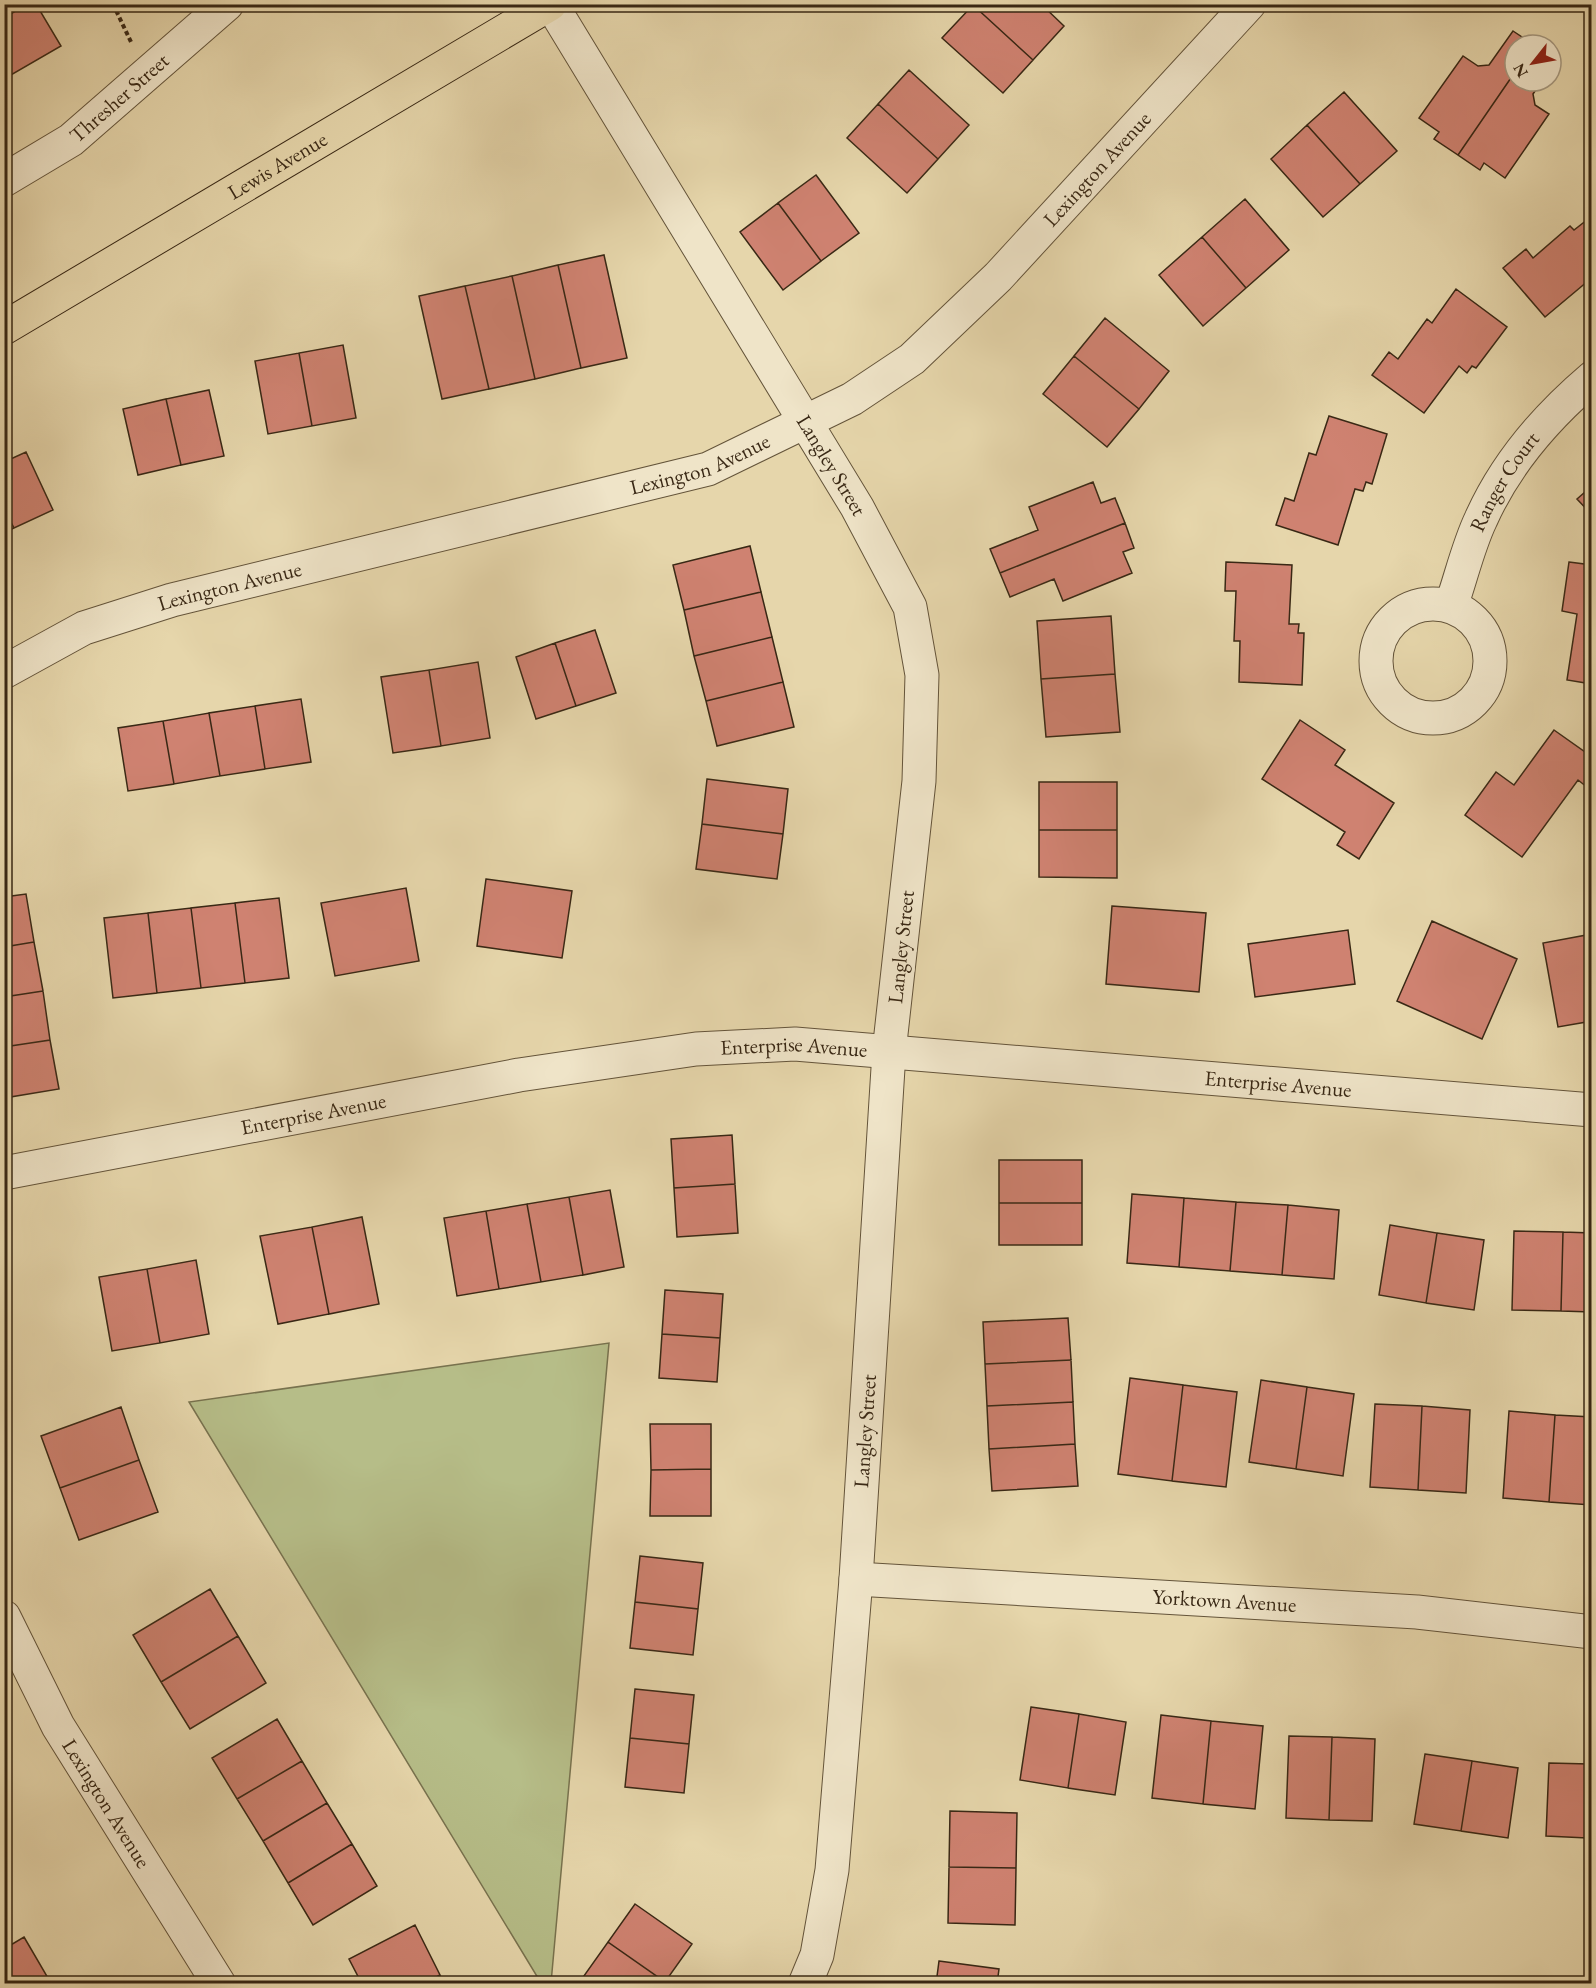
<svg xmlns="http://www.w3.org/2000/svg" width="1596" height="1988" font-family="'EB Garamond',serif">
<rect width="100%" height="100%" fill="#e6d6ab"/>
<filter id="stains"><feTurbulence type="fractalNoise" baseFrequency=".00333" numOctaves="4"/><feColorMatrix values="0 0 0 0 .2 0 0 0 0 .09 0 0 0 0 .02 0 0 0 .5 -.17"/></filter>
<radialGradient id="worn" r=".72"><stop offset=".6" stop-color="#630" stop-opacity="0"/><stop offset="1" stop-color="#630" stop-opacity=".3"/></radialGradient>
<!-- green -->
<path fill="#b6bd88" stroke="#78724e" stroke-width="1.5" d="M609 1343 551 1983H541L189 1402Z"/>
<!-- building -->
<path fill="#cf8271" stroke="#392815" stroke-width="1.5" d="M4 4H27L4 18Z
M27 4H36L61 46 4 79V18Z
M1041 4 1064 26 1033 60 973 5Z
M973 5 1033 60 1003 93 942 38Z
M1513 31 1534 45H1515V72L1458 155 1434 139 1439 132 1419 118 1463 56 1478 66 1489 65Z
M909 70 969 125 938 159 878 104Z
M1515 72V81H1542L1533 94 1535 105 1549 114 1505 178 1484 163 1480 170 1458 155Z
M1344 92 1397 151 1360 184 1307 125Z
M878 104 938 159 907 193 847 138Z
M1307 125 1360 184 1323 217 1271 159Z
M816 175 859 233 821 261 778 203Z
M1245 199 1289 250 1246 288 1202 237Z
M778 203 821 261 783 290 740 232Z
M1592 216V285L1588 281 1545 317 1503 268 1526 249 1533 258 1570 226 1574 230Z
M1202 237 1246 288 1203 326 1159 275Z
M604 255 627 358 581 368 558 265Z
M558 265 581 368 535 379 512 276Z
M512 276 535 379 489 389 465 286Z
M465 286 489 389 442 399 419 296Z
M1456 289 1507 327 1476 368 1472 366 1467 373 1459 366 1424 413 1372 375 1389 352 1398 359 1427 319 1432 323Z
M1105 318 1169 371 1139 409 1074 356Z
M343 345 356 418 312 426 299 353Z
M299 353 312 426 268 434 255 361Z
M1074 356 1139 409 1107 447 1043 394Z
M209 390 224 456 181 465 166 399Z
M166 399 181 465 138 475 123 409Z
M1329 416 1387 434 1372 484 1366 482 1363 491 1355 489 1338 545 1276 525 1285 498 1294 501 1309 453 1316 455Z
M26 452 53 510 14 528 4 509V462Z
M1093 482 1101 503 1115 498 1125 523 1000 573 990 549 1038 530 1029 507Z
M1592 486V515L1577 499Z
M4 509 14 528 4 533Z
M1125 523 1134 548 1123 552 1132 573 1063 601 1054 579 1010 597 1000 573Z
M750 546 761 592 684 610 673 565Z
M1226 562 1292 565 1289 624H1299L1298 633H1304L1302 685 1239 682 1240 641H1234L1236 591H1225Z
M1569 562 1592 565V684L1567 680 1577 614 1562 611Z
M761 592 772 637 694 656 684 610Z
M1111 616 1115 674 1041 679 1037 621Z
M595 630 616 693 576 706 555 643Z
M772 637 783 682 706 701 694 656Z
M555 643 576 706 536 719 516 657Z
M478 662 490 738 441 746 429 670Z
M429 670 441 746 393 753 381 677Z
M1115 674 1120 732 1046 737 1041 679Z
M783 682 794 727 717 746 706 701Z
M301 699 311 762 265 769 255 706Z
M255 706 265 769 220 776 209 713Z
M209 713 220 776 174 784 163 721Z
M1300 720 1345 750 1335 765 1394 803 1359 859 1337 845 1345 832 1262 779Z
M163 721 174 784 128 791 118 728Z
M1554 730 1592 757V791L1578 780 1522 857 1465 815 1496 772 1514 785Z
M707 779 788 789 783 834 702 824Z
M1039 782H1117V830H1039Z
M702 824 783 834 777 879 696 869Z
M1039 830H1117V878L1039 877Z
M486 879 572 891 562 958 477 946Z
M406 888 419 961 335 976 321 903Z
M26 894 34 942 4 947V897Z
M279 898 289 978 245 983 235 903Z
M235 903 245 983 201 988 191 908Z
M1112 906 1206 913 1199 992 1106 984Z
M191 908 201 988 157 993 148 913Z
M148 913 157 993 113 998 104 918Z
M1432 921 1517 959 1482 1039 1397 1001Z
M1348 930 1355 984 1255 997 1248 944Z
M1592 934V1021L1558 1027 1543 943Z
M34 942 43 991 4 997V947Z
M43 991 50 1040 4 1047V997Z
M50 1040 59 1089 4 1098V1047Z
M732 1135 735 1184 674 1188 671 1139Z
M999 1160H1082V1203H999Z
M735 1184 738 1233 677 1237 674 1188Z
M610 1190 624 1267 583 1275 569 1197Z
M1132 1194 1184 1198 1179 1267 1127 1263Z
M569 1197 583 1275 541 1282 527 1204Z
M1184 1198 1236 1202 1230 1271 1179 1267Z
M1236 1202 1288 1205 1282 1275 1230 1271Z
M999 1203H1082V1245H999Z
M527 1204 541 1282 499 1289 486 1211Z
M1288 1205 1339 1210 1334 1279 1282 1275Z
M486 1211 499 1289 457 1296 444 1218Z
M362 1217 379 1304 329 1314 312 1227Z
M1390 1225 1437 1233 1426 1303 1379 1295Z
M312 1227 329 1314 278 1324 260 1236Z
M1514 1231 1563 1232 1561 1311 1512 1310Z
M1563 1232 1592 1233V1312L1561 1311Z
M1437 1233 1484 1240 1474 1310 1426 1303Z
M196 1260 209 1334 160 1343 147 1269Z
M147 1269 160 1343 112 1351 99 1277Z
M665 1290 723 1294 720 1338 662 1334Z
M1068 1318 1071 1360 985 1364 983 1322Z
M662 1334 720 1338 717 1382 659 1378Z
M1071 1360 1073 1402 987 1406 985 1364Z
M1130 1378 1183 1385 1172 1481 1118 1474Z
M1261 1380 1307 1387 1296 1469 1249 1462Z
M1183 1385 1237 1392 1226 1487 1172 1481Z
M1307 1387 1354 1394 1343 1476 1296 1469Z
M1073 1402 1075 1444 989 1449 987 1406Z
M1375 1404 1422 1406 1418 1490 1370 1487Z
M1422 1406 1470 1410 1466 1493 1418 1490Z
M121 1407 139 1460 60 1488 41 1436Z
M1509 1411 1555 1415 1549 1502 1503 1498Z
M1555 1415 1592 1417V1505L1549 1502Z
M650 1424H711V1469L651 1470Z
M1075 1444 1078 1486 992 1491 989 1449Z
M139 1460 158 1512 79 1540 60 1488Z
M711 1469V1516H650L651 1470Z
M640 1556 703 1563 698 1609 635 1602Z
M210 1589 238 1636 161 1682 133 1635Z
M635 1602 698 1609 693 1655 630 1648Z
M238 1636 266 1683 190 1729 161 1682Z
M635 1689 694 1695 689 1744 630 1738Z
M1031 1707 1079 1714 1068 1788 1020 1780Z
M1079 1714 1126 1722 1115 1795 1068 1788Z
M1161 1715 1211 1721 1203 1804 1152 1798Z
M277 1719 302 1761 237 1799 212 1758Z
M1211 1721 1263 1726 1255 1809 1203 1804Z
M1289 1736 1332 1737 1329 1820 1286 1818Z
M1332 1737 1375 1739 1372 1821 1329 1820Z
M630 1738 689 1744 684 1793 625 1787Z
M1425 1754 1472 1761 1461 1831 1414 1824Z
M302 1761 327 1803 263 1841 237 1799Z
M1472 1761 1518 1768 1508 1838 1461 1831Z
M1549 1763 1589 1764 1587 1838 1546 1836Z
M1589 1764H1592V1838H1587Z
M327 1803 352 1844 288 1883 263 1841Z
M950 1811 1017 1813 1016 1868 949 1867Z
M352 1844 377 1886 313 1925 288 1883Z
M949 1867 1016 1868 1015 1925 948 1923Z
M635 1904 692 1944 665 1982 608 1942Z
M415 1925 440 1975 423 1984H362L349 1959Z
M24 1937 48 1978 40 1984H4V1949Z
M608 1942 665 1982V1984H586L581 1980Z
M939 1961 999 1969 997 1984H936Z
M440 1975 445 1984H423Z"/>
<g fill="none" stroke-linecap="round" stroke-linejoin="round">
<defs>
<g id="minor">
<path id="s1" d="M551 4 857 507 910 607 922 675 919 781 889 1052 856 1579 832 1870 817 1955 805 1984"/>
<path id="s2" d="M4 180 71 140 227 4"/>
<circle cx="1433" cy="661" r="57"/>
<path id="s3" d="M1451 606C1461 578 1468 546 1481 519 1506 463 1545 418 1592 378"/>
<path id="s4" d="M4 672 84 628 172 600 708 469 852 399 912 359 998 277 1249 4"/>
<path id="s5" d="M4 1173 519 1075 696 1049 795 1044 1592 1110"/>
<path id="s6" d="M856 1579 1417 1612 1592 1632"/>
<path id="s7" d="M4 1617 58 1726 219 1984"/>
</g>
<g id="major">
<path id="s8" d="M4 328 550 4"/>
</g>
</defs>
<!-- minor casing -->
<use href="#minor" stroke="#64543a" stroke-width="35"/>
<!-- major casing -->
<use href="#major" stroke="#392815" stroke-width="35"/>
<!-- path -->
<path stroke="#392815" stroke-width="4" stroke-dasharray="4.5 3" stroke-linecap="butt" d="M113 4 131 42"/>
<!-- minor -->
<use href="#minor" stroke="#efe4c8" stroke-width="33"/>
<!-- major -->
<use href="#major" stroke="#e6d6ab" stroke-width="33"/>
</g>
<g text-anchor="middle" stroke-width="6" stroke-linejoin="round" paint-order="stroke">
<!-- street labels -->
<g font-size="21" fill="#392815" stroke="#efe4c8">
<text dy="7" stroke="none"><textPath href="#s2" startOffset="142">Thresher Street</textPath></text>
<text dy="7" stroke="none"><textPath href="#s8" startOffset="318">Lewis Avenue</textPath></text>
<text dy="7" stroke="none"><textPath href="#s4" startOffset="1233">Lexington Avenue</textPath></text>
<text dy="7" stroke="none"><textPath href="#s4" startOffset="729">Lexington Avenue</textPath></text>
<text dy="7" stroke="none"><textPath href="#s1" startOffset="540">Langley Street</textPath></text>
<text dy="7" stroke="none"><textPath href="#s3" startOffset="136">Ranger Court</textPath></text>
<text dy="7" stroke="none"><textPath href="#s4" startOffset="243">Lexington Avenue</textPath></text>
<text transform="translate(901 947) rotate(-84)" y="7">Langley Street</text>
<text dy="7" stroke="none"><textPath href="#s5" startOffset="801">Enterprise Avenue</textPath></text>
<text dy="7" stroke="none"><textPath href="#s5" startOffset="1287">Enterprise Avenue</textPath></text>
<text dy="7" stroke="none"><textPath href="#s5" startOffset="315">Enterprise Avenue</textPath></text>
<text transform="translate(865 1431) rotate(-86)" y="7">Langley Street</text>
<text dy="7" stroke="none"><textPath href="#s6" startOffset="369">Yorktown Avenue</textPath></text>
<text dy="7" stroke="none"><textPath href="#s7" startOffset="213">Lexington Avenue</textPath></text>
</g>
</g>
<!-- margin -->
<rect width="1596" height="1988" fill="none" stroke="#e6d6ab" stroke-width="24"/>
<rect x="6" y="6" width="1584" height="1976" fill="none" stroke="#392815" stroke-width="3"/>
<rect x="12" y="12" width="1572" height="1964" fill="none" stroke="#392815" stroke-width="1.5"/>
<!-- north arrow -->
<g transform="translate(1533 63) rotate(239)"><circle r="28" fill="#efe4c8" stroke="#a69980" stroke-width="1.5"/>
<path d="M0-4.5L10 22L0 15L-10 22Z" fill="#8f2418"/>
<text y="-9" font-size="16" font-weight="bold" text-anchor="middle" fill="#392815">N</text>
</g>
<rect width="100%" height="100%" filter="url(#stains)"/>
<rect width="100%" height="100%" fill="url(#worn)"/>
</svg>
